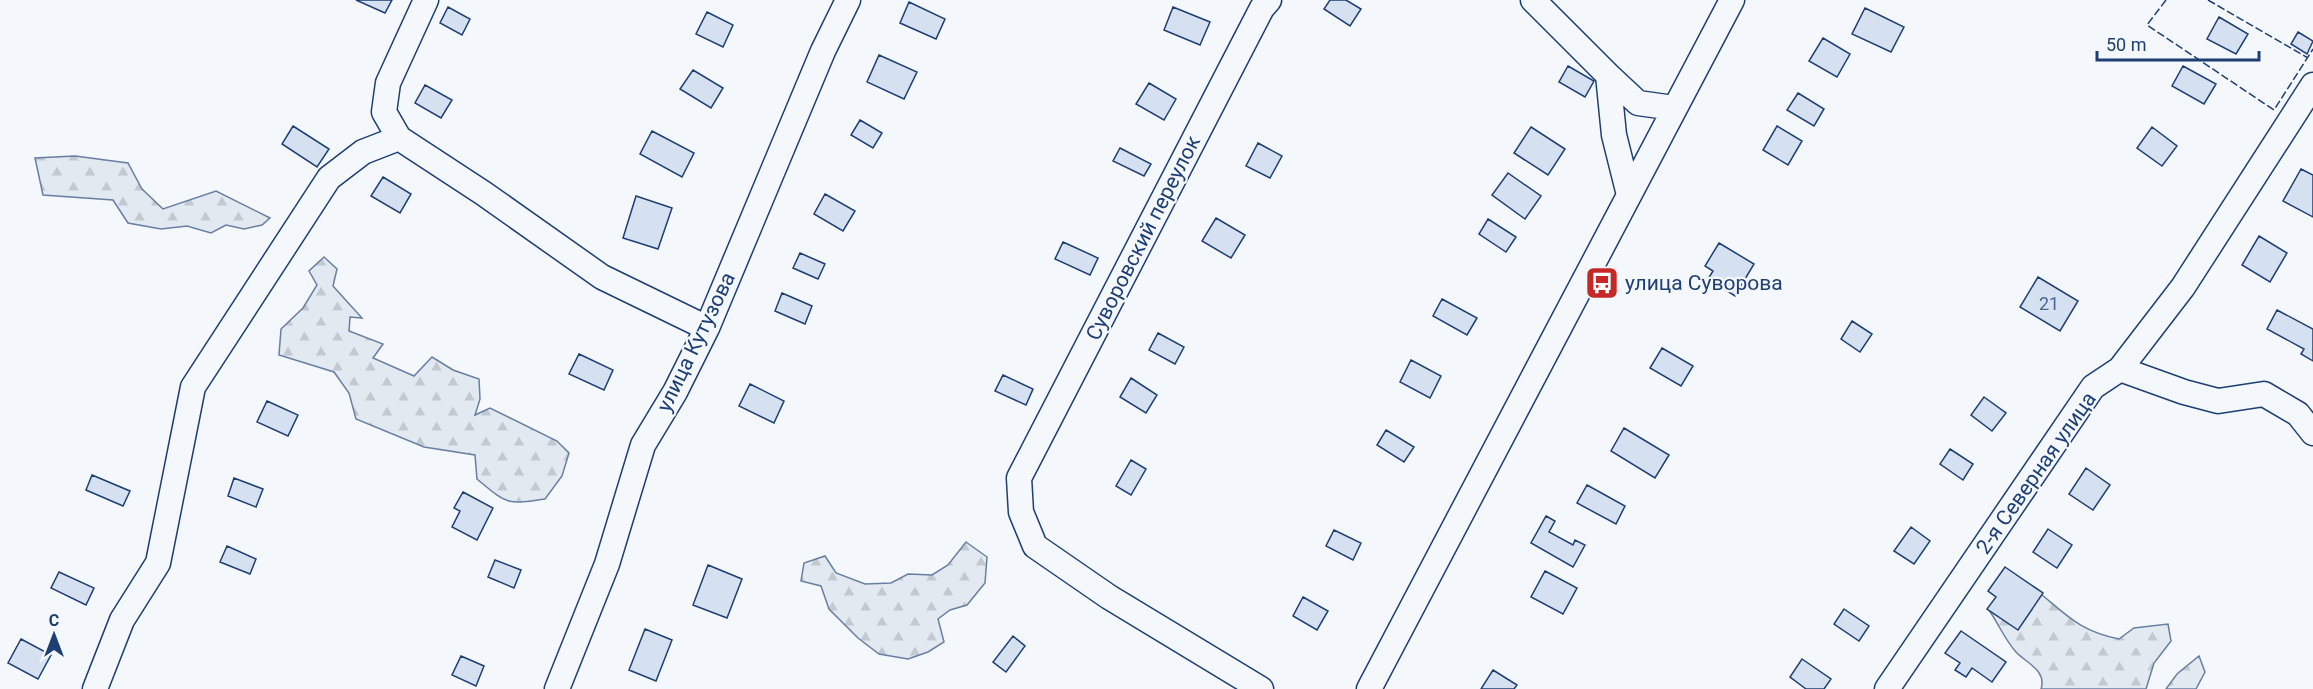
<svg xmlns="http://www.w3.org/2000/svg" width="2313" height="689" font-family="Roboto,sans-serif">
<defs>
<pattern id="forest-firs" width="22" height="20" patternUnits="userSpaceOnUse" patternTransform="scale(1.5)"><rect width="22" height="20" fill="#e3e9f0"/><path d="M5 1l3.5 6h-7zM16 11l3.5 6h-7z" fill="#c2c9d1"/></pattern>
</defs>
<rect width="100%" height="100%" fill="#f4f7fb"/>
<!-- forest -->
<path fill="url(#forest-firs)" stroke="#687fa3" stroke-width="1.5" d="M75 156 128 163 142 189 163 209 216 191 270 218 262 225 244 229 226 225 211 233 187 226 161 229 128 223 113 200 43 195 35 158Z
M324 257 337 269 333 286 362 318 350 317 349 331 383 344 373 358 414 376 432 357 453 370 479 379 480 399 475 415 490 408 557 441 569 453 562 476 545 499C506 505 507 504 477 479L475 455 424 447 356 419 349 393 334 372 279 355 281 329 303 308 317 285 309 271Z
M966 542 987 557 985 583 967 605 950 610 938 619 944 642 928 652 908 659 879 654 858 638 829 609 821 586 801 581 804 563 825 556 836 573 865 584 891 583 908 574 932 575 948 565Z
M2036 590C2067 615 2079 631 2119 639L2134 628 2168 624 2171 641 2154 663 2146 689H2041C2047 670 2026 663 2016 652 2005 640 1998 623 1989 610L2019 604Z
M2199 656 2205 672 2196 689H2166L2177 674Z"/>
<!-- building -->
<path fill="#d5e0f0" stroke="#1d3f73" stroke-width="1.5" d="M356 0H392L385 13Z
M1330 0H1346L1361 9 1350 26 1324 9Z
M909 2 945 19 936 39 900 23Z
M448 7 470 19 462 35 440 23Z
M1173 7 1210 22 1200 45 1164 30Z
M1865 8 1904 27 1891 52 1852 34Z
M707 12 733 25 723 47 696 34Z
M2219 17 2248 34 2236 54 2207 39Z
M2298 32 2313 41 2307 54 2291 44Z
M1823 38 1850 54 1837 77 1809 61Z
M879 55 917 72 904 99 867 82Z
M1568 66 1594 81 1585 97 1559 82Z
M2183 66 2216 84 2204 104 2172 86Z
M693 70 723 88 711 108 680 89Z
M1149 83 1176 99 1164 120 1136 104Z
M425 85 452 100 441 118 415 103Z
M1798 93 1824 109 1814 126 1787 110Z
M860 120 882 133 873 148 851 135Z
M293 126 329 149 317 167 282 144Z
M1777 126 1802 141 1788 165 1763 150Z
M1531 127 1565 149 1548 175 1514 153Z
M2152 127 2177 146 2162 166 2137 148Z
M652 131 694 153 682 177 640 154Z
M1258 143 1282 156 1270 178 1246 166Z
M1120 148 1151 164 1144 176 1113 161Z
M2301 169 2313 175V217L2283 201Z
M1508 173 1541 196 1525 219 1492 195Z
M383 177 411 194 400 213 371 196Z
M825 194 855 211 843 231 814 214Z
M636 196 672 208 658 249 623 238Z
M1216 218 1245 235 1231 258 1202 241Z
M1488 219 1516 237 1506 252 1479 234Z
M2259 236 2287 253 2270 282 2242 265Z
M1063 242 1098 258 1090 275 1055 259Z
M1719 243 1754 264 1735 296 1708 279 1713 271 1705 266Z
M800 253 825 264 818 279 793 268Z
M2038 277 2078 301 2060 331 2020 307Z
M782 293 812 306 805 324 775 311Z
M1442 299 1477 318 1467 335 1433 316Z
M2277 310 2313 329V361L2301 354 2304 349 2267 329Z
M1852 321 1872 334 1860 352 1841 339Z
M1158 333 1184 347 1175 364 1149 350Z
M1662 348 1693 366 1681 386 1650 368Z
M579 354 613 370 604 390 569 374Z
M1411 360 1441 376 1430 398 1400 382Z
M1003 375 1033 389 1026 405 995 391Z
M1131 378 1157 395 1146 413 1120 397Z
M750 384 784 401 774 423 739 406Z
M1984 397 2006 413 1992 431 1971 415Z
M267 401 298 415 288 436 257 422Z
M1624 428 1669 455 1655 478 1611 451Z
M1386 430 1414 447 1404 462 1377 445Z
M1950 449 1973 464 1963 480 1940 464Z
M1131 460 1146 469 1131 495 1116 486Z
M2086 468 2110 485 2093 510 2069 494Z
M92 475 130 491 123 506 86 490Z
M234 478 263 489 256 507 228 496Z
M1587 485 1625 506 1616 524 1577 503Z
M463 492 493 508 477 540 452 527 460 511 454 508Z
M1546 516 1555 521 1549 532 1573 545 1575 540 1585 545 1573 567 1531 543Z
M1911 527 1930 541 1914 564 1894 551Z
M2048 529 2072 545 2057 568 2033 552Z
M1334 530 1361 543 1353 560 1326 546Z
M227 546 256 559 250 574 220 562Z
M495 560 521 570 514 588 488 577Z
M708 565 742 579 727 618 693 605Z
M2005 567 2043 593 2018 630 1987 609 1996 597 1988 591Z
M1545 571 1577 588 1563 614 1531 597Z
M59 572 94 588 86 605 51 588Z
M1303 597 1328 611 1317 630 1293 616Z
M1844 609 1869 626 1859 641 1834 624Z
M645 629 672 640 656 681 629 670Z
M1961 631 2006 662 1992 682 1972 668 1966 677 1955 670 1960 663 1945 653Z
M1013 636 1025 646 1006 672 993 662Z
M21 639 51 655 38 679 8 663Z
M461 656 484 666 476 686 452 675Z
M1802 659 1831 679 1824 689H1806L1790 677Z
M1493 670 1517 685 1514 689H1481Z"/>
<g fill="none" stroke-linecap="round" stroke-linejoin="round">
<defs>
<path id="minor" d="M1533 0 1608 75 1614 135 1629 195
M1608 75 1638 103 1674 108
M399 138 483 193 602 277 707 328
M2120 369 2184 392 2218 401 2264 394 2298 414 2313 433
M95 689 122 620 158 563 193 387 329 178 363 152 399 138 384 112 388 83 426 0
M557 689 607 564 643 445 675 392 707 328 823 51 848 0
M1261 689 1109 597 1035 546 1021 512 1019 478 1262 8 1269 0
M1369 689 1732 0
M1887 689 2093 387 2120 369 2183 287 2313 85"/>
</defs>
<!-- minor casing -->
<use href="#minor" stroke="#1d3f73" stroke-width="27"/>
<!-- minor -->
<use href="#minor" stroke="#f4f7fb" stroke-width="24"/>
<!-- fence -->
<path stroke="#1d3f73" stroke-width="1.5" stroke-dasharray="8 3" stroke-linecap="butt" d="M2166 0 2147 25 2274 110 2313 49
M2208 0 2308 58"/>
</g>
<!-- icons -->
<defs>
<symbol id="bus-square" viewBox="-11 -11 22 22"><rect x="-9" y="-9" width="18" height="18" rx="4" fill="#c62828" stroke="#f4f7fb"/><path d="M-5-6H5V4H4V6H2V4H-2V6H-4V4H-5ZM-3.5-4V0h7V-4ZM-3.5 1.2v1.5H-2V1.2ZM2 1.2v1.5H3.5V1.2Z" fill="#fff"/></symbol>
</defs>
<g fill-rule="evenodd">
<use href="#bus-square" x="1583" y="264" width="38" height="38"/>
</g>
<g text-anchor="middle" stroke-width="4.5" stroke-linejoin="round" paint-order="stroke">
<!-- number labels -->
<g font-size="18" fill="#4b6792">
<text x="2049" y="310">21</text>
</g>
<!-- street labels -->
<g font-size="21" fill="#1d3f73" stroke="#f4f7fb">
<text transform="translate(1143 238) rotate(-63)" y="7">Суворовский переулок</text>
<text transform="translate(696 342) rotate(-64)" y="7">улица Кутузова</text>
<text transform="translate(2036 473) rotate(-55)" y="7">2-я Северная улица</text>
</g>
<!-- poi labels -->
<g font-size="21" fill="#1d3f73" stroke="#f4f7fb" text-anchor="start">
<text x="1625" y="290">улица Суворова</text>
</g>
</g>
<!-- north arrow -->
<g transform="translate(54 635)" stroke="#f4f7fb" stroke-width="4.5" paint-order="stroke">
<path d="M0-4.5L10 22L0 15L-10 22Z" fill="#1d3f73"/>
<text y="-9" font-size="16" font-weight="bold" text-anchor="middle" fill="#1d3f73">С</text>
</g>
<!-- scale -->
<path d="M2097 51v9h162v-9" fill="none" stroke="#1d3f73" stroke-width="3"/>
<text x="2106" y="51" font-size="18" fill="#1d3f73" stroke="#f4f7fb" stroke-width="4.5" paint-order="stroke">50 m</text>
</svg>
